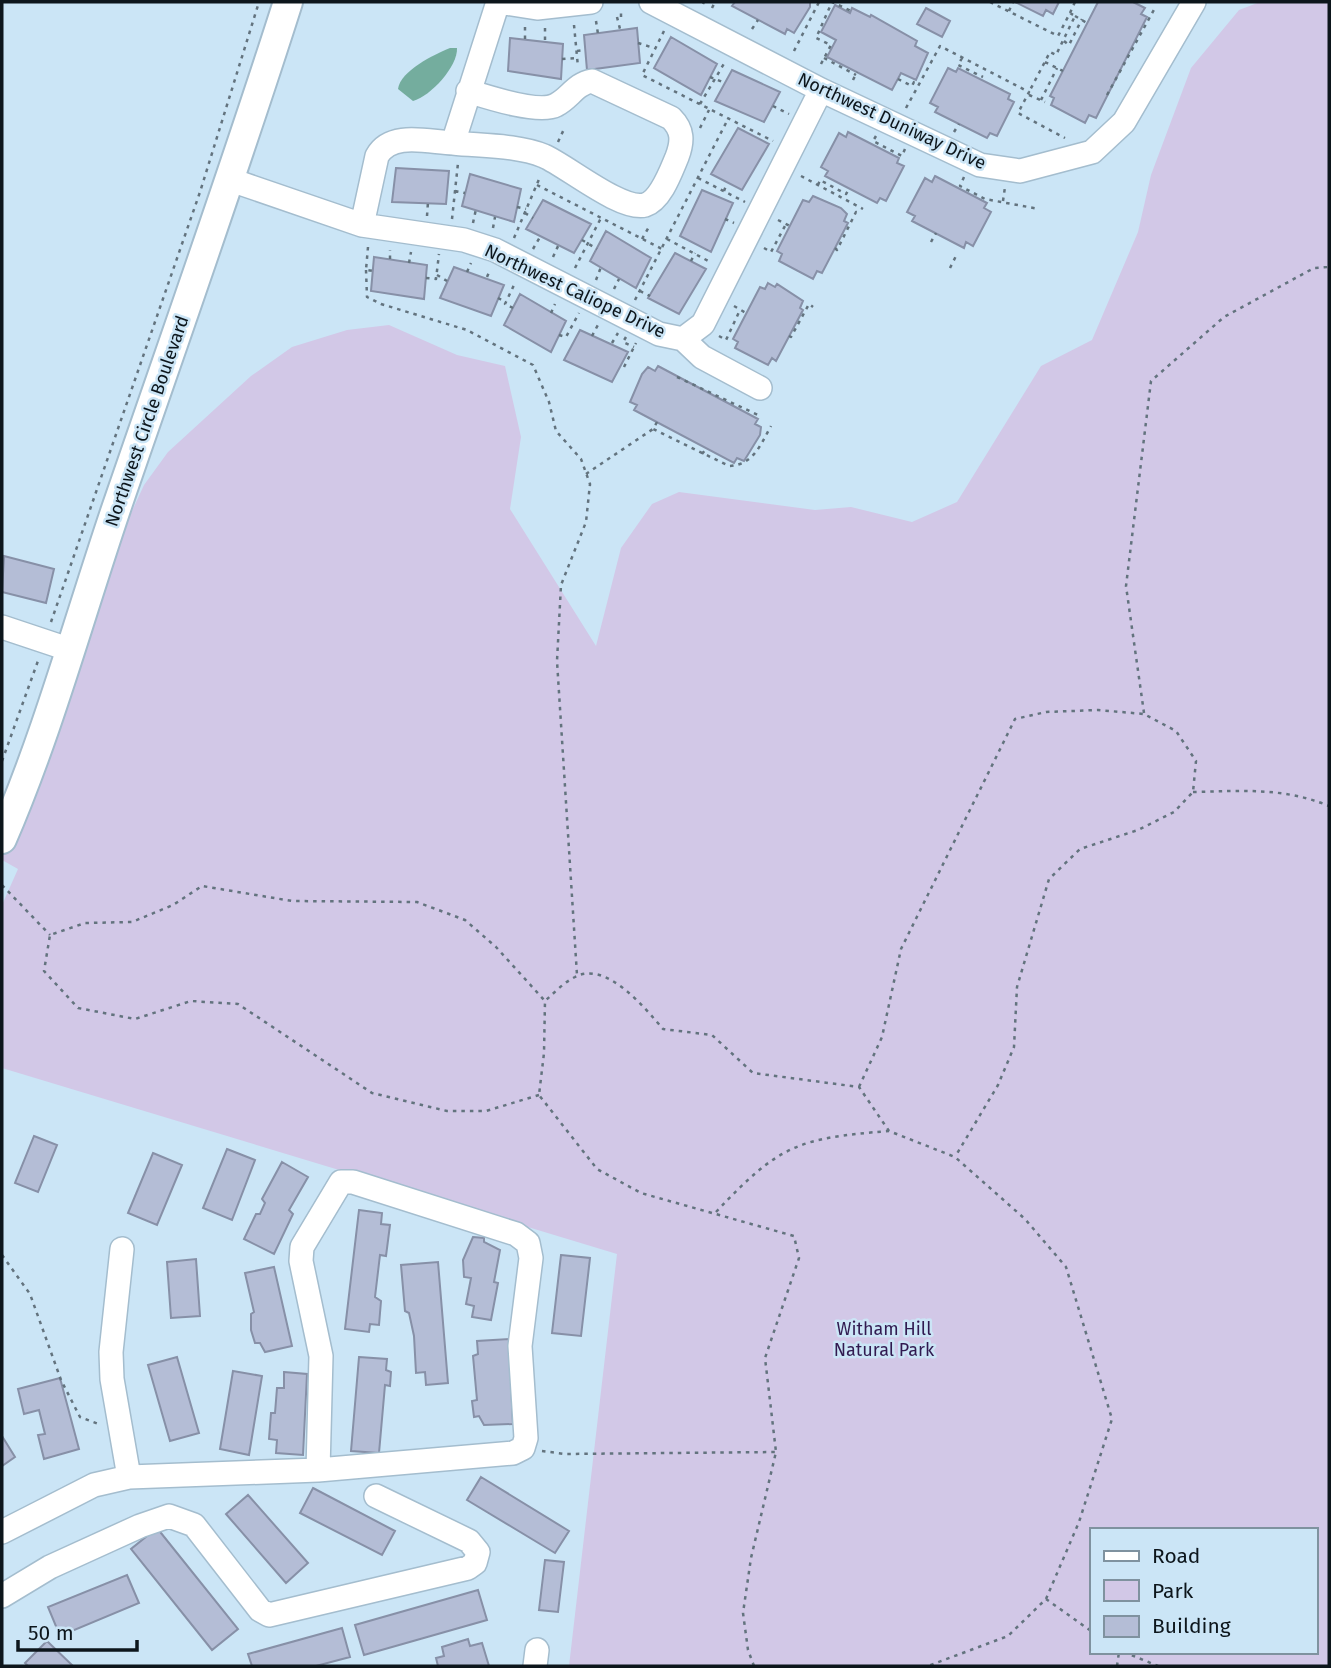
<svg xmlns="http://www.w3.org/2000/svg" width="1331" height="1668" font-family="'Fira Sans',sans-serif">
<rect width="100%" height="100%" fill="#cbe5f6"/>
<!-- green -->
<path fill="#d2c8e7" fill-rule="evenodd" d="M1260 2H1329V1666H569L617 1254 2 1068V905L18 869 2 860V839L68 650 144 485 168 452 251 376 292 347 347 330 389 325 457 355 505 366 521 437 510 509 596 646 621 548 652 504 679 492 815 510 851 507 912 522 957 502 1041 366 1092 340 1138 232 1151 175 1191 68 1239 10ZM1091 1530H1315V1652H1091Z"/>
<!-- water -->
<path fill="#74ad9e" d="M450 48H457C458 66 431 96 413 101L398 89C400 71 435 54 450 48Z"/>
<!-- building -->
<path fill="#b4bdd6" stroke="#8790a7" stroke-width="2" d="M735 2H810V7L794 33 787 29 785 34 732 6Z
M1015 2H1059L1053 14 1046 10 1043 16Z
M1098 2H1133L1145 8 1141 14 1147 17 1096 118 1089 115 1085 123 1051 105 1054 98 1050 96Z
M835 5 850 13 852 8 870 17 871 15 917 41 915 46 928 53 916 80 901 73 892 90 827 57 836 40 821 32Z
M926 8 950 21 942 37 917 24Z
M637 28 640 63 587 70 584 35Z
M671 37 717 64 701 95 654 68Z
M510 38 563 44 561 79 508 71Z
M948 68 956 72 958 68 1010 94 1008 99 1014 102 997 136 990 133 987 138 935 112 938 107 930 103Z
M732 70 780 92 764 122 715 101Z
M738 128 769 144 742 190 711 174Z
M848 132 899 158 897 163 904 166 886 201 880 198 877 203 825 176 828 171 821 167 839 133 846 137Z
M396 168 449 171 446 204 392 202Z
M470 174 521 189 514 222 462 206Z
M935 176 987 203 984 208 991 212 973 246 966 242 964 248 912 221 915 216 907 212 925 178 932 182Z
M702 190 733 203 711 252 680 236Z
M813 196 841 208 847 214 844 221 848 223 822 273 817 271 813 279 779 261 782 254 777 251 803 200 809 202Z
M543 200 591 224 574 253 526 229Z
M606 231 651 258 636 288 590 261Z
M675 253 706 269 679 314 648 298Z
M374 257 427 265 424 299 371 291Z
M454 267 504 285 491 316 440 298Z
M768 283 775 287 777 284 803 301 800 308 803 310 776 361 772 358 768 365 735 348 738 342 733 339 760 287 765 289Z
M520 294 566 321 551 352 504 325Z
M580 330 628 352 612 382 564 360Z
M658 366 758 419 755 424 761 427 760 435 744 461 737 458 734 463 634 410 637 405 630 402 642 374 648 367 655 371Z
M4 556 54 569 46 603 2 592Z
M34 1136 57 1145 38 1192 15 1183Z
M227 1149 255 1160 232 1220 203 1208Z
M153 1153 182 1165 157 1225 128 1213Z
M282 1162 308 1177 289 1210 293 1214 274 1254 244 1239 256 1214H260L265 1203 262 1199Z
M359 1210 382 1213 381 1224 390 1225 386 1256 380 1255 375 1297 381 1301 379 1325 370 1324 369 1332 345 1329Z
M473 1237 484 1238V1242L500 1250 494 1282 498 1283 491 1320 472 1317 474 1306 466 1304 471 1278 464 1277 463 1260Z
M561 1255 590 1258 581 1336 552 1333Z
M196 1259 200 1316 171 1318 167 1262Z
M438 1262 448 1383 426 1385 425 1372 416 1373 414 1336 409 1313 405 1311 401 1265Z
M274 1267 292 1346 265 1352 260 1343H255L251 1330V1314L254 1312 245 1273Z
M509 1339 513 1424 484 1425 479 1416 474 1417 472 1401 477 1400 473 1356 478 1354 477 1341Z
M177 1357 199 1433 170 1441 148 1365Z
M359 1357 387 1359 386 1370 391 1372 390 1386 385 1385 379 1453 351 1451Z
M233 1371 262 1376 249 1455 220 1449Z
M284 1372 307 1374 303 1455 276 1453 277 1440 269 1439 271 1413H275L277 1388H284Z
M60 1378 79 1449 44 1459 38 1435 45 1434 39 1410 24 1414 18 1389Z
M2 1436 15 1457 2 1466Z
M481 1477 569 1531 555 1553 467 1500Z
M313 1488 395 1531 382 1555 300 1513Z
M248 1495 308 1563 286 1583 226 1514Z
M157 1528 238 1629 212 1650 131 1549Z
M545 1560 564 1562 558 1612 539 1610Z
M127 1575 139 1603 60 1636 48 1607Z
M478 1590 487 1620 364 1655 355 1625Z
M342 1628 350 1657 316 1666H252L248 1654Z
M468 1639 470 1646 482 1643 489 1666H438L436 1658 444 1656 442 1647Z
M47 1641 73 1666H28L25 1663Z"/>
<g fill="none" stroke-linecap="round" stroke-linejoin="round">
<defs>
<path id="minor" d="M499 2 537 8 591 2
M651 2 821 90 980 165 1020 171 1092 152 1124 122 1194 2
M468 91C487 97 539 114 556 105 570 98 575 84 592 81L671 118C683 130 683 141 677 157 671 171 661 200 645 205 621 211 567 166 544 156 517 145 481 146 453 143L498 2
M231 180 362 225 464 240 495 250 659 334 683 339 703 324 821 90
M362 225 377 156C391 131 428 142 453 143
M683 339 702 357 760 388
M2 627 68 649
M122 1249 111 1352 112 1379 129 1477
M2 1532 94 1485 129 1477 318 1470 513 1453 523 1448 526 1438 520 1346 531 1258 528 1243 516 1234 353 1182H341L302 1247 301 1261 321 1356 318 1470
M2 1596 50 1567 140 1526 169 1516 194 1525 260 1610 269 1615 468 1568 475 1563 478 1552 469 1541 376 1496
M535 1666 537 1650"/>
<path id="major" d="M2 839C48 733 79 618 116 509 174 340 234 172 288 2"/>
</defs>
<!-- minor casing -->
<use href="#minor" stroke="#a4bdce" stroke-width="26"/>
<!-- major casing -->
<use href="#major" stroke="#a4bdce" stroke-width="32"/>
<!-- path -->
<path stroke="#63737e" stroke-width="2.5" stroke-dasharray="3.5 5" stroke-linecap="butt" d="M990 2 1058 36 1070 13 1075 16 1056 55 1050 52 1029 92
M703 4 704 2
M712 8 715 2
M1009 11 1013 2
M1070 13 1075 2
M1075 16 1087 23
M617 17 620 29
M621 17V9
M596 21 598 34
M574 25 578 67
M545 28V43
M752 29 758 20
M664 31 642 75 773 141
M525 39V26
M1064 41 1069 45 1082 19
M638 43 654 48
M577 51 585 50
M794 51 819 2
M824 58 856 75
M962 58 958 65 983 77
M562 59 577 58
M1045 62 1063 71
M821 64 831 45 816 38 832 2 851 11
M710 77 725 83
M898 79 912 86 914 82 920 85
M853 80 857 72
M1029 95 1045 102
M1107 95 1156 6
M1041 100 1057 68
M700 104 725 62
M773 106 789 114
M906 108 940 46 1029 92 1018 113 1065 138
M700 128 709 110
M954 132 959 124
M876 136 873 141 902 156 905 149
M558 142 565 127
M801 176 863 209
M964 177 960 186 985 199 1039 209
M698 178 745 202
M537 185 662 249
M818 185 820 180 846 194 849 189
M455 191 465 193
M724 191 727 183
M1003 201 1005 187
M517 207 526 209
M525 213 533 218
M427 216 428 202
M452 219 458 163
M725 219 734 223
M778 220 790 226
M473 223 476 209
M493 228 495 217
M514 238 540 177
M642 239 650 225
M667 239 712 263
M582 240 597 249
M931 242 936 233
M368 247 366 270 373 271
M764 248 771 252 786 224
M835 248 837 250 856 212 861 214
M533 249 540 237
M553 257 559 244
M390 259V250
M691 261 695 253
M409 263 411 252
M575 268 601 218
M950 268 956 256
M366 270 367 297 381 304 467 330 533 365 549 402 556 431 581 459 590 484 586 522 561 585 557 661 577 975
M467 272 471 263
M437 275 447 281
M487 277 490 270
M426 278 436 279 439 254
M596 280 601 267
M614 289 619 279
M640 291 650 296
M498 298 506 302
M635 300 728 119
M734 306 746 313
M513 308 505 304 515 283
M551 313 555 304
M559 335 566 337 579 313
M592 336 599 323
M719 336 726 340 740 310
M789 336 791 337 809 304 813 307
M626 337 623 342 634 347
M612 343 618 333
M624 367 636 343
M677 377 758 415
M657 422 653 429 729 466C753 465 760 446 771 426
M702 454 707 448
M586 474 653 429
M51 622 200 192 259 2
M1144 713 1126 586 1151 381 1224 317 1314 268 1329 267
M2 761 39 658
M1193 792C1242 791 1283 787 1329 806
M2 885 50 935
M859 1087 882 1037 901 949 1015 719 1046 712 1098 710 1144 714 1176 731 1196 761 1193 792 1174 812 1138 830 1080 849 1049 879 1017 987 1014 1047 998 1085 955 1157
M539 1095 486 1111H447L372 1093 238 1004 191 1001 135 1019 78 1008 44 971 50 935 85 923 132 922 173 905 202 886 292 901 417 902 465 920 496 947 545 1001
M716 1212C779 1145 798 1138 889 1131
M2 1255 30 1294 61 1380 80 1417 101 1425
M542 1451 565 1454 776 1452
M1046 1599 1091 1631
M1124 1652 1158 1666
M754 1666 748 1650 743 1613 751 1558 776 1452 765 1358 799 1258 794 1236 641 1193 597 1169 539 1095 544 1053 545 1001C554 993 563 983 575 977 606 960 645 1008 663 1029L712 1035 753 1073 859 1087 889 1131 955 1157 1025 1219 1066 1267 1112 1419 1079 1522 1046 1599 1008 1636 928 1666
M1117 1666 1119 1652"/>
<!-- minor -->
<use href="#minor" stroke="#fff" stroke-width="23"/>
<!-- major -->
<use href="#major" stroke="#fff" stroke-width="28"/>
</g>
<g text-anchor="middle" stroke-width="5" stroke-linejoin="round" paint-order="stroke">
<!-- street labels -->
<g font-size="18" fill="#0d161c" stroke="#cbe5f6">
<text transform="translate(892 121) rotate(25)" y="6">Northwest Duniway Drive</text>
<text transform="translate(575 291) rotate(25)" y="6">Northwest Caliope Drive</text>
<text transform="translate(147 421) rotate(-71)" y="6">Northwest Circle Boulevard</text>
</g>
<!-- park labels -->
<g font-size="18" fill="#311a50" stroke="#cbe5f6">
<text x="884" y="1335">Witham Hill<tspan x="884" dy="21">Natural Park</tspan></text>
</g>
</g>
<!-- border -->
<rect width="1331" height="1668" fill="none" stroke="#0d161c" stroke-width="7"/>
<!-- legend -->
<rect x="1090" y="1528" width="228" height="126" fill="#cbe5f6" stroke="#7f929f" stroke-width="2"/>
<rect x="1104" y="1551" width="35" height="10" fill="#ffffff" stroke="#7f929f" stroke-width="2"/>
<text x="1152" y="1563" font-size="21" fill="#0d161c">Road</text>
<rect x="1104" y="1580" width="35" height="21" fill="#d2c8e7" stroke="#7f929f" stroke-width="2"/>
<text x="1152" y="1598" font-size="21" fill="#0d161c">Park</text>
<rect x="1104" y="1616" width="35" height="21" fill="#b4bdd6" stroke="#7f929f" stroke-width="2"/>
<text x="1152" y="1633" font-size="21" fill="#0d161c">Building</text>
<!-- scale -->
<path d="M18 1640v10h119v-10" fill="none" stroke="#0d161c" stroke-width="3.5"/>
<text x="28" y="1640" font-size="21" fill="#0d161c" stroke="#cbe5f6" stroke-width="5" paint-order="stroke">50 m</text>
</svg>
